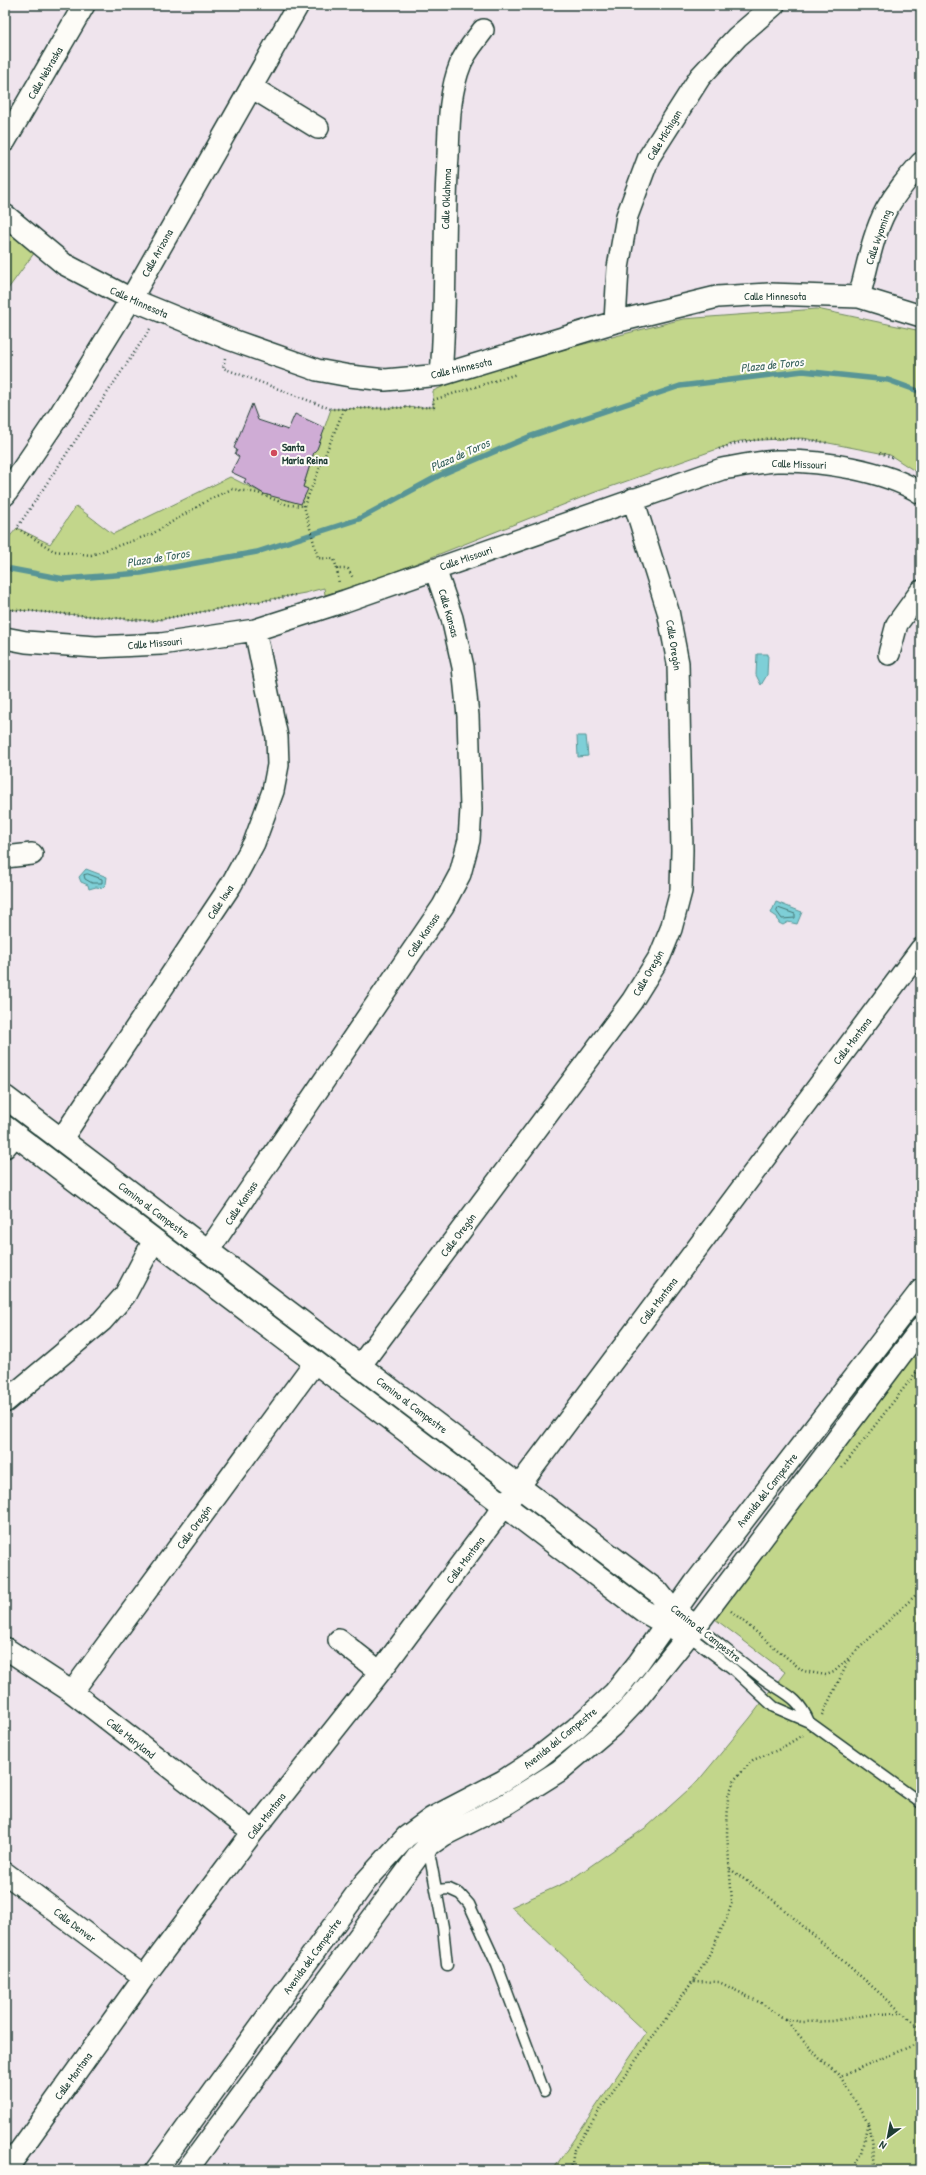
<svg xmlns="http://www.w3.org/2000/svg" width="926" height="2175" font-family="'Patrick Hand',sans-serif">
<rect width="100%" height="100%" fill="#efe4ed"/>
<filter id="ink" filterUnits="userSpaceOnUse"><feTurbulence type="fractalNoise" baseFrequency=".025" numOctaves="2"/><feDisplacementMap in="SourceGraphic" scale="8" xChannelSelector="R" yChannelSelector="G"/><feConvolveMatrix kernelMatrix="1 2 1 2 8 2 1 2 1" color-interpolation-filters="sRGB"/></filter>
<g filter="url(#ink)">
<!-- green -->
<path fill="#c2d68b" stroke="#708a60" d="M5 208 40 245 5 293Z
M817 309 921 331V475L890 455 803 438 740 441 593 493 384 576 325 595 324 588 305 593 151 621 5 609V542L17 528 50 544 76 506 113 534 230 477 264 494 307 489 303 487 314 452 317 449 331 409 433 407V391L478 371 683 319Z
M921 1337V2170H553L646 2033 511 1907 569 1881 648 1826 698 1781 750 1718 785 1672 715 1619Z"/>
<!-- water -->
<path fill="#7ecfd7" stroke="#589596" d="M757 654H768L767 675 761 685 756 675Z
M577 736H586L588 756 578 757Z
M86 869 107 877 106 884 102 888 96 887 89 889 88 885 81 882 79 877Z
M776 902 802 912 797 924 788 922 783 925 779 923 777 917 771 913Z"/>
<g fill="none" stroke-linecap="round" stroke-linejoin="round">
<!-- shore -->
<path stroke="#457775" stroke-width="1" d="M88 874 102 879V883H92L85 879 84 875Z
M778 908 795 914V918L782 919 777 912Z"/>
<!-- stream -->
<path stroke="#589596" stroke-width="5.5" d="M11 569 64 579 141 573 257 552 359 519 440 475 531 436 680 386 803 371 888 380 921 392"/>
</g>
<!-- building -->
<path fill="#cfacd5" stroke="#1f3d34" d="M252 404 258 420 288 430 295 414 325 428 317 449 314 452 303 487 308 489 301 504 264 494 244 482 246 479 231 472 239 457 235 454 237 450 234 448Z"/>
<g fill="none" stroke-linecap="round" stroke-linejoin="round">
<defs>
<path id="service" d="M696 1626C718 1643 739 1660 761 1677 782 1693 798 1695 809 1722
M688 1635 733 1669 774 1707 809 1722 921 1803
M428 1846 443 1927 447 1965
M436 1890 449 1889 460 1894 469 1904 497 1965 544 2091"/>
<path id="minor" d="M251 87 318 128
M5 141 84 5
M5 215 64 264 131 299 229 339 317 370 350 376 385 380 441 375 615 322 717 297 769 294 859 297 921 316
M859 297C867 269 872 236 886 210 896 192 908 178 921 163
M615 322 618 268 627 216 649 157 700 77 737 37 774 5
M441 375C447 302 443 229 448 156 449 125 449 92 461 63 466 51 476 40 483 30
M5 495 60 414 131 299 298 5
M5 638 26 642 96 647 161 644 255 630 345 601 722 469C740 466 759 462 777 461 820 460 884 470 921 493
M889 654 897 624 921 591
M5 857 32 854
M61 1140 231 885 254 843 273 791 278 765 277 737 255 630
M5 1147 15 1135
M208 1251 443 906 460 874 469 840 471 809 468 716 463 667 452 618 435 569
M360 1366 632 1001 660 956 671 929 681 891 682 850 678 663 668 611 633 499
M5 1402 102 1321 125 1295 154 1240
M339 1640 380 1672
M5 1648 72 1692 253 1832
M72 1692 315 1362
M5 1873 144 1977
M6 2170 144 1977 253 1832 380 1672 921 949
M156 2170 365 1882 406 1837 432 1818 503 1781 538 1758 575 1729 614 1693 639 1662 695 1583 921 1290
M187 2170 418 1856 428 1846 444 1835 508 1803 559 1771 612 1726 634 1703 696 1626 921 1328"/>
<path id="tertiary" d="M5 1097 658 1592 674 1612 696 1626
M5 1127 645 1612 687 1635"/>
</defs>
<!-- service casing -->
<use href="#service" stroke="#1f3d34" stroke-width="13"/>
<!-- minor casing -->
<use href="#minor" stroke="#1f3d34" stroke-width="24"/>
<!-- tertiary casing -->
<use href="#tertiary" stroke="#1f3d34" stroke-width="25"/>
<!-- path -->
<path stroke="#1f3d34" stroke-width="2.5" stroke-dasharray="1 3" stroke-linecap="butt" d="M150 329 17 528 54 551 91 555 152 534 210 499 232 489 258 493 288 505 304 506
M225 358 223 368 331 409 434 407 433 400 517 374
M344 409 304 506 318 558 334 559 337 569H348L353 578
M719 449C753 436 792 436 828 443
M880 453 894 458
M337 569 339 584
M5 609 151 621 296 595
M842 1468 921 1366
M731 1611 803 1671 826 1675 834 1672 921 1590
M822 1715 850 1658
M803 1735 778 1750 753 1760 735 1779 728 1796 727 1834 732 1902 726 1920 705 1963 693 1981 719 1982 761 2003 785 2019 802 2022 832 2021 874 2014 902 2013
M730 1869 773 1900 921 2029
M785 2019 819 2058 840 2076
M868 2122 840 2076 921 2042
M571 2170 574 2150 595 2117 693 1981
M852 2170 861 2153 868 2122 876 2170"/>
<!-- service -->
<use href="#service" stroke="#fdfcf7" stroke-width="10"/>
<!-- minor -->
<use href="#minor" stroke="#fdfcf7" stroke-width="21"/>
<!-- tertiary -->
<use href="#tertiary" stroke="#fdfcf7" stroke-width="22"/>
</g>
</g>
<!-- markers -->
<circle fill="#d1495b" stroke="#fdfcf7" stroke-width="1.5" cx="274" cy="453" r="4"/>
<g text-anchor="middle" stroke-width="4" stroke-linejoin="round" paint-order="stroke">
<!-- street labels -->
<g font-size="11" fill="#1f3d34" stroke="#fdfcf7">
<text transform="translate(45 73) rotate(-60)" y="4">Calle Nebraska</text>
<text transform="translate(664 135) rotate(-59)" y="4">Calle Míchigan</text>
<text transform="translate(446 199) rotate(-88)" y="4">Calle Oklahoma</text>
<text transform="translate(878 237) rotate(-71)" y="4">Calle Wyoming</text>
<text transform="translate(157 253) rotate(-61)" y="4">Calle Arizona</text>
<text x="775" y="300">Calle Minnesota</text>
<text transform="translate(139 302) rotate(24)" y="4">Calle Minnesota</text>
<text transform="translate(461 368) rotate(-13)" y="4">Calle Minnesota</text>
<text transform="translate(799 464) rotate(2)" y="4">Calle Missouri</text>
<text transform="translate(466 558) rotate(-19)" y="4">Calle Missouri</text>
<text transform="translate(449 613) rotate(74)" y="4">Calle Kansas</text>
<text transform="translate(155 643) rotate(-5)" y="4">Calle Missouri</text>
<text transform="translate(674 645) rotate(81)" y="4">Calle Oregón</text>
<text transform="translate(220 902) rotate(-57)" y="4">Calle Iowa</text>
<text transform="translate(423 935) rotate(-56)" y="4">Calle Kansas</text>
<text transform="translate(648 973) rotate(-60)" y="4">Calle Oregón</text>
<text transform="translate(852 1041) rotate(-53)" y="4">Calle Montana</text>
<text transform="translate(241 1203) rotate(-56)" y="4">Calle Kansas</text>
<text transform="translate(154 1210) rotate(37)" y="4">Camino al Campestre</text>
<text transform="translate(458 1235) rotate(-53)" y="4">Calle Oregón</text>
<text transform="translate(658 1301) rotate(-53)" y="4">Calle Montana</text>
<text transform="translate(412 1405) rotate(37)" y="4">Camino al Campestre</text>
<text transform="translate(767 1490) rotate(-52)" y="4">Avenida del Campestre</text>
<text transform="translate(194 1527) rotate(-54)" y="4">Calle Oregón</text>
<text transform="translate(465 1560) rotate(-53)" y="4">Calle Montana</text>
<text transform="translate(706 1633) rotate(38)" y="4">Camino al Campestre</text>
<text transform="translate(131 1738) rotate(38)" y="4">Calle Maryland</text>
<text transform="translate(560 1738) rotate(-39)" y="4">Avenida del Campestre</text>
<text transform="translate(266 1816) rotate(-52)" y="4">Calle Montana</text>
<text transform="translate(75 1925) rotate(37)" y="4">Calle Denver</text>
<text transform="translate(312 1956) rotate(-54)" y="4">Avenida del Campestre</text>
<text transform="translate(73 2076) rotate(-54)" y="4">Calle Montana</text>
</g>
<!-- poi labels -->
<g font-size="11" font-weight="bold" fill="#1f3d34" stroke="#fdfcf7" text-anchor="start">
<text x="282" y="451">Santa<tspan x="282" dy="13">María Reina</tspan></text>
</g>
<!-- water labels -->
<g font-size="12" font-style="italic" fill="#37625d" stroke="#fdfcf7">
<text transform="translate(772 365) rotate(-6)" y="4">Plaza de Toros</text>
<text transform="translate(460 455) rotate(-24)" y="4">Plaza de Toros</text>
<text transform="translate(158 558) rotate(-9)" y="4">Plaza de Toros</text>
</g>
</g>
<!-- margin -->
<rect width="926" height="2175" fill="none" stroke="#fdfcf7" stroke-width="20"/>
<rect x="10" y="10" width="906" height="2155" fill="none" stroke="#1f3d34" stroke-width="1.5" filter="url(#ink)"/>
<!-- north arrow -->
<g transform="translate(888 2137) rotate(212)" stroke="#fdfcf7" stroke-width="3" paint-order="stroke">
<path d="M0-3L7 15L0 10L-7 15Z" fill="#1f3d34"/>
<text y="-6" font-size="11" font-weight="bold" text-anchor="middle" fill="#1f3d34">N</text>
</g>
</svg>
